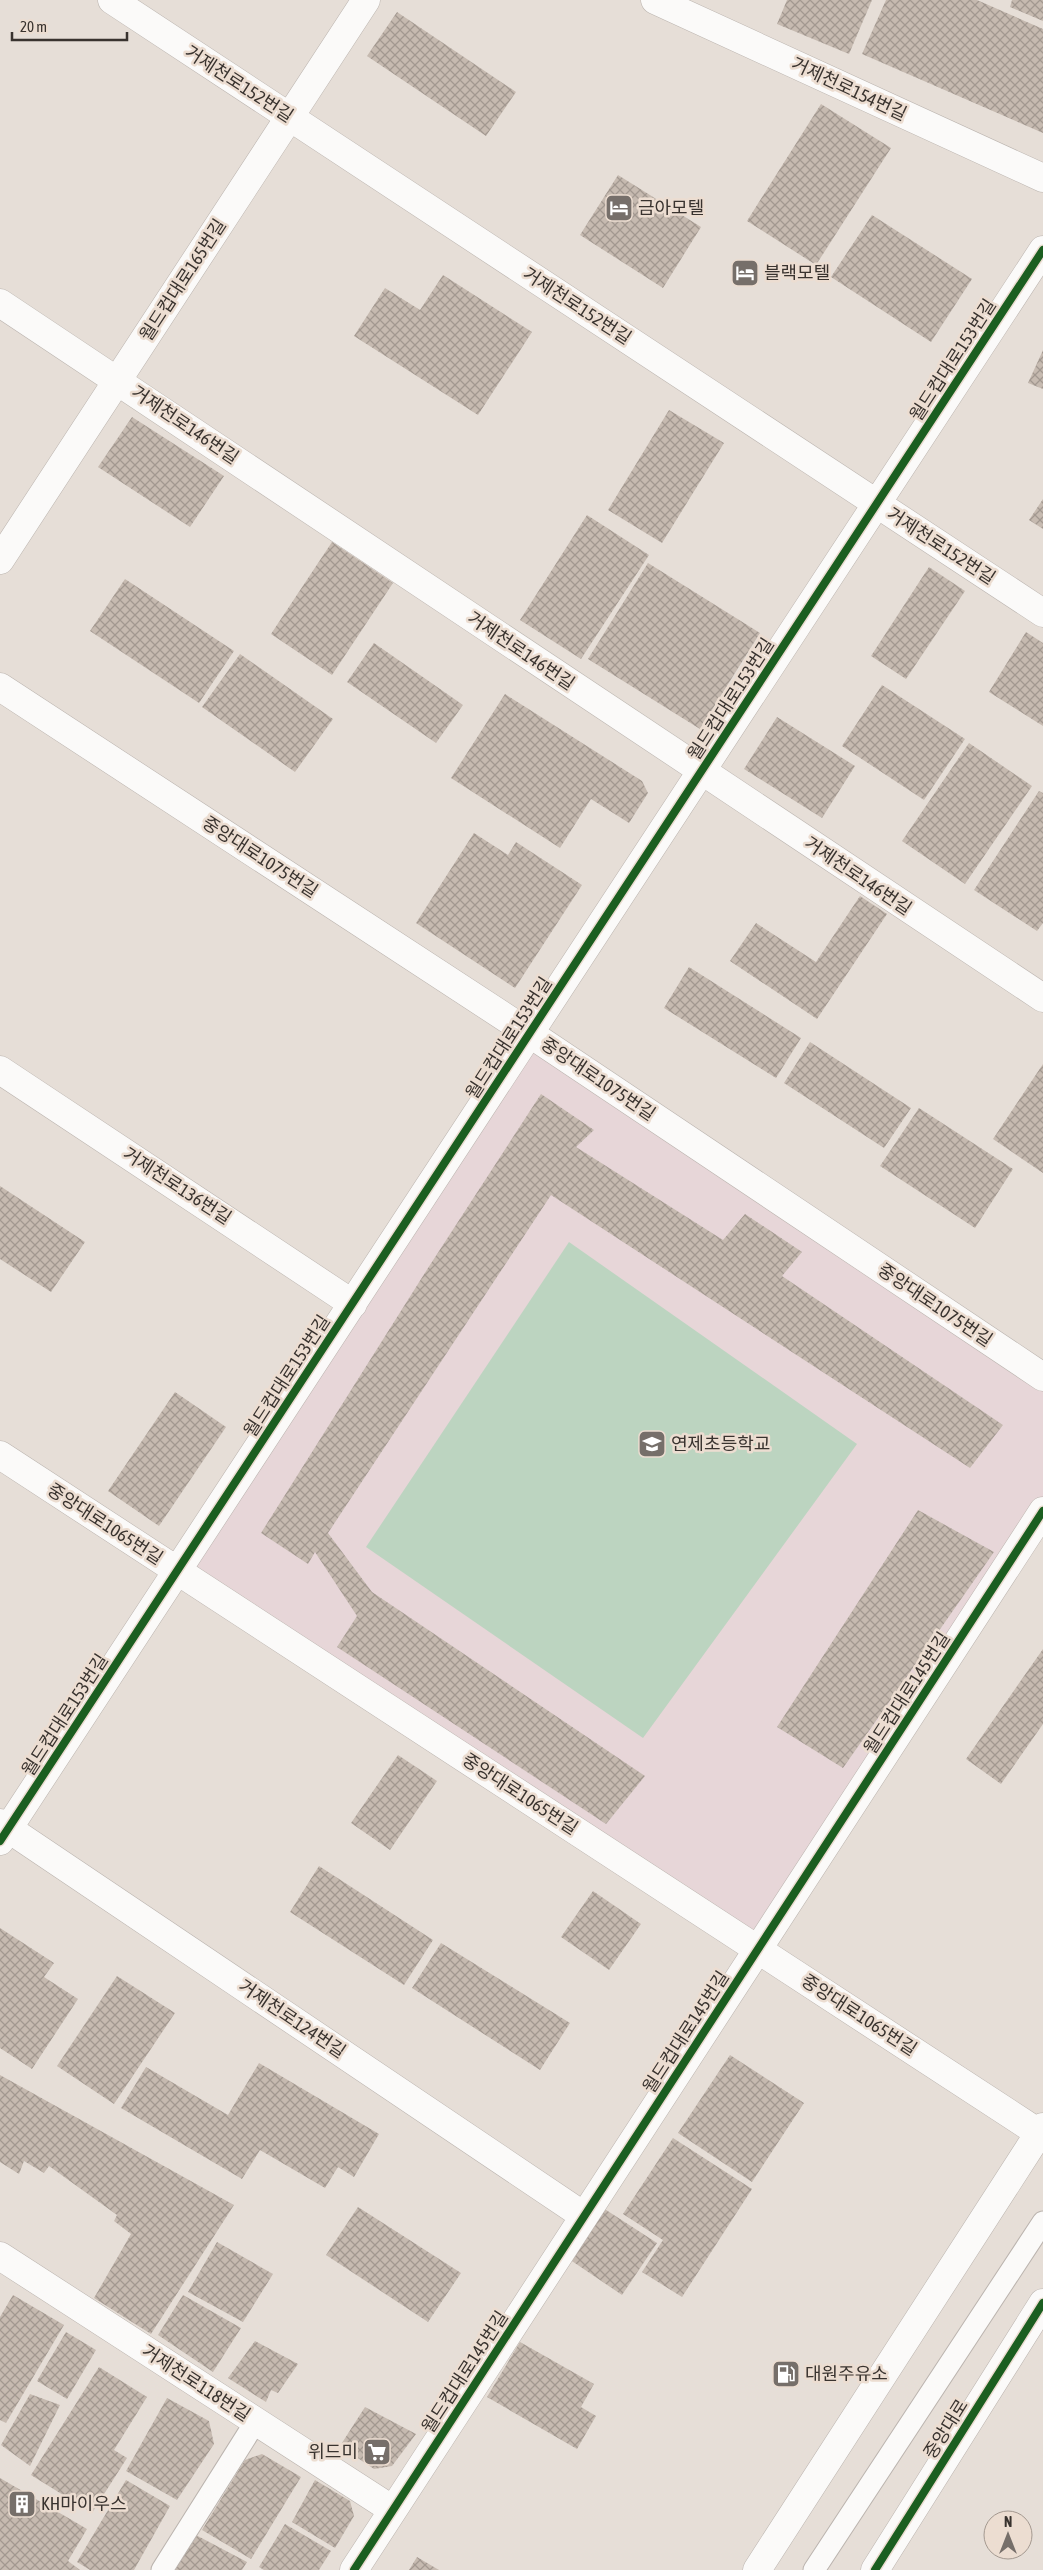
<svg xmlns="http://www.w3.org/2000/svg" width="1043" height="2570" font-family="'Asap Condensed','Noto Sans KR',sans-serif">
<defs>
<pattern id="building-cross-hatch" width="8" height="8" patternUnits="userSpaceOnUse" patternTransform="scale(1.25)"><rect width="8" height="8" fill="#c6bab0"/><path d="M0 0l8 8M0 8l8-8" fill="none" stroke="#a29890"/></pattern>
</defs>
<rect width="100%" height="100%" fill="#e6ded7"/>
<!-- education -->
<path fill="#e7d6d8" d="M529 1033 1043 1377V1511L758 1949 177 1571Z"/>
<!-- green -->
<path fill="#bcd4c0" d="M569 1242 857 1444 643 1738 366 1547Z"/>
<!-- building -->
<path fill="url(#building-cross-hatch)" d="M787 0H872L849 54 777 24Z
M886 0H977L1043 29V133L862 54Z
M1012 0H1043V21L1010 7Z
M397 12 516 92 486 136 367 56Z
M821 104 891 148 816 265 747 221Z
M618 175 701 227 663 288 580 235Z
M872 215 972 279 931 342 831 277Z
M443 275 532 332 478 415 354 336 385 288 420 310Z
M1043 350V389L1028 383Z
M669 410 724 443 662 543 608 510Z
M132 417 224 476 190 527 98 467Z
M1043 499V529L1029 520Z
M587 515 649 555 581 659 520 620Z
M332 542 393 583 332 675 271 634Z
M648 563 760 633 700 729 588 659Z
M929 567 965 591 906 679 871 656Z
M125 579 234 651 199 703 90 631Z
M1026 632 1043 643V726L989 692Z
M374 643 463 705 436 743 347 682Z
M240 654 333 719 295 772 202 707Z
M882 685 965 739 924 800 842 746Z
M505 694 642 781 648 793 629 823 591 799 560 848 451 778Z
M777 717 855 766 822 818 744 769Z
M969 743 1032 786 965 884 902 841Z
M1039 791 1043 793V923L1037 931 974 890Z
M474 833 508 855 516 842 582 885 515 988 416 923Z
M860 896 887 914 817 1019 730 961 756 923 816 962Z
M689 967 801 1038 776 1078 664 1008Z
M810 1042 911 1108 884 1148 784 1083Z
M1043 1064V1173L993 1139Z
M541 1094 594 1130 576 1147 723 1240 745 1214 802 1252 782 1276 1003 1425 970 1468 551 1195 328 1533 372 1592 645 1776 606 1824 337 1647 357 1616 315 1552 308 1564 261 1533 428 1268Z
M919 1108 1013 1169 975 1228 880 1166Z
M0 1186 85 1242 51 1292 0 1259Z
M175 1392 226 1427 159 1526 108 1491Z
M918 1510 994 1552 843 1768 777 1727Z
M1043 1649V1724L1001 1784 966 1759Z
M398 1755 437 1781 390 1850 351 1823Z
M319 1866 433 1940 404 1985 290 1912Z
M593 1891 641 1924 609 1970 561 1937Z
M0 1928 54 1963 44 1977 78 1999 32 2069 0 2048Z
M441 1943 570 2023 540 2070 412 1988Z
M117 1976 175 2013 114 2104 57 2066Z
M730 2055 804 2103 752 2182 678 2133Z
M259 2063 379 2134 354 2177 338 2167 325 2188 260 2150 242 2179 121 2108 146 2067 228 2115Z
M0 2075 234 2205 151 2334 94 2298 131 2234 114 2221 117 2215 49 2166 44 2173 24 2161 19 2174 0 2162Z
M673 2138 752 2189 682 2297 642 2272 663 2240 623 2214Z
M600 2206 657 2243 622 2295 566 2257Z
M358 2207 461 2273 428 2322 326 2255Z
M217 2242 273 2274 243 2322 188 2292Z
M13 2295 64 2325 6 2423 0 2420V2317Z
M183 2295 241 2328 213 2372 158 2335Z
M66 2332 96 2350 67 2399 37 2381Z
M255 2341 298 2364 278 2393 271 2390 266 2402 228 2378Z
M520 2342 594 2384 581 2407 596 2416 577 2449 487 2397Z
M99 2367 147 2397 114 2450 127 2458 92 2513 31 2475Z
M30 2394 60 2405 30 2466 1 2445Z
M167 2398 209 2421 214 2444 177 2500 126 2471Z
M365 2407 416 2434 392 2466 374 2469 340 2446Z
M262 2454 301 2477 251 2559 202 2530 245 2460Z
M0 2478 87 2529 68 2561 80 2570H0Z
M126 2480 170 2506 134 2570H90L77 2562Z
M315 2480 350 2501 354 2516 335 2548 292 2522Z
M285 2524 331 2551 319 2570H264L259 2567Z
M194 2534 247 2562 242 2570H175Z
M417 2557 439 2570H409Z"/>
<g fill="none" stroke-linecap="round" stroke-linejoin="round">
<defs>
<path id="lane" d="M162 2570 256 2421
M814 2570 1043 2222"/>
<path id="street" d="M112 0 1043 613
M655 0 1043 178
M0 303 1043 998
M0 560 366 0
M0 1070 353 1304
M0 1455 1039 2133
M0 1823 584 2216
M0 1841 1043 250
M0 2256 393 2510
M354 2570 1043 1511"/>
<path id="secondary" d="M0 687 529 1033 1043 1377
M757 2570 1043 2127
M875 2570 1043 2303"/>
</defs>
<!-- lane casing -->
<use href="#lane" stroke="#bbb4af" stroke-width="23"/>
<!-- street casing -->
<use href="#street" stroke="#bbb4af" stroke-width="29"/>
<!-- secondary casing -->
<use href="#secondary" stroke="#bbb4af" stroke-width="29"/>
<!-- lane -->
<use href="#lane" stroke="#fbfaf9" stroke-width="21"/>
<!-- street -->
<use href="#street" stroke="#fbfaf9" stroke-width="28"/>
<!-- secondary -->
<use href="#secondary" stroke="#fbfaf9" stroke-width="28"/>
<defs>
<path id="cycleway" d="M0 1841 1043 250
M354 2570 1043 1511
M875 2570 1043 2303"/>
</defs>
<!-- cycleway casing -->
<use href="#cycleway" stroke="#ecddd1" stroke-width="11"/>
<!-- cycleway -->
<use href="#cycleway" stroke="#1b5e20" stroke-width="8"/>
</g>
<!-- icons -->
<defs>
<symbol id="hotel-square" viewBox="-11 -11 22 22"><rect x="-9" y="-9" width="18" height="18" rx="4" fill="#766f6a" stroke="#ecddd1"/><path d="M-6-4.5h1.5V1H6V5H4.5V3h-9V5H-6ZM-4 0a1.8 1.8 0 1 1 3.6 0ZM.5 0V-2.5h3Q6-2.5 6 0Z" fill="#fff"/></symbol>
<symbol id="school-square" viewBox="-11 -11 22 22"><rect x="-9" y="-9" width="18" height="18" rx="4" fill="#766f6a" stroke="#ecddd1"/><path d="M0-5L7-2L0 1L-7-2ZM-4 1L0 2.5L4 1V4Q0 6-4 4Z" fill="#fff"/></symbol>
<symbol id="fuel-square" viewBox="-11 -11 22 22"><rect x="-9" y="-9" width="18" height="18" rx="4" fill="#766f6a" stroke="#ecddd1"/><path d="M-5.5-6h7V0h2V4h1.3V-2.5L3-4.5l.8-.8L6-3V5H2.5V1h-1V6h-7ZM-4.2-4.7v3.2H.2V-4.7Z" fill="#fff"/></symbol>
<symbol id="supermarket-square" viewBox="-11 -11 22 22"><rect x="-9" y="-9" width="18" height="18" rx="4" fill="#766f6a" stroke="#ecddd1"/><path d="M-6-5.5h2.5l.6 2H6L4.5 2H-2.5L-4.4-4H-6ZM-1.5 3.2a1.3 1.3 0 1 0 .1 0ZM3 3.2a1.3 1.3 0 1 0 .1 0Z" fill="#fff"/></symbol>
<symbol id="building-square" viewBox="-11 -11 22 22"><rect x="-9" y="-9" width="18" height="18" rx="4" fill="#766f6a" stroke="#ecddd1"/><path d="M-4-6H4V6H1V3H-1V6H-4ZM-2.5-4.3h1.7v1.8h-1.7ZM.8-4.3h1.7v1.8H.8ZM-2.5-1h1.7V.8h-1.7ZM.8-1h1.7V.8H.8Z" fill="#fff"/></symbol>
</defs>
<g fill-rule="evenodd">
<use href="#hotel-square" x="603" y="192" width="32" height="32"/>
<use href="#hotel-square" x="729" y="257" width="32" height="32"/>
<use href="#school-square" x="636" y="1428" width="32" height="32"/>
<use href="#fuel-square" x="770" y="2358" width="32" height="32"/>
<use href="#supermarket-square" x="361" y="2436" width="32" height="32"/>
<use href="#building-square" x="6" y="2488" width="32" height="32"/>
</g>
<g text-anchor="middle" stroke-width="5" stroke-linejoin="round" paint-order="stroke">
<!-- street labels -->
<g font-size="18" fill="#39332f" stroke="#ecddd1">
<text transform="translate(239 84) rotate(33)" y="6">거제천로152번길</text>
<text transform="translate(849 89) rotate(25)" y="6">거제천로154번길</text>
<text transform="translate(183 280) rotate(-57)" y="6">월드컵대로165번길</text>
<text transform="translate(577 306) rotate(33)" y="6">거제천로152번길</text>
<text transform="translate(953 360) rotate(-57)" y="6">월드컵대로153번길</text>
<text transform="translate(185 425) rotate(34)" y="6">거제천로146번길</text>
<text transform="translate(941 546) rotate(33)" y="6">거제천로152번길</text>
<text transform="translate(521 651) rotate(34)" y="6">거제천로146번길</text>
<text transform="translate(731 699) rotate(-57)" y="6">월드컵대로153번길</text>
<text transform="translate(260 857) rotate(33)" y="6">중앙대로1075번길</text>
<text transform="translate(858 876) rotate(34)" y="6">거제천로146번길</text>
<text transform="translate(509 1038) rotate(-57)" y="6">월드컵대로153번길</text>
<text transform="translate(598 1079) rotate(34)" y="6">중앙대로1075번길</text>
<text transform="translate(177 1186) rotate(33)" y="6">거제천로136번길</text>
<text transform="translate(935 1305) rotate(34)" y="6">중앙대로1075번길</text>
<text transform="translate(287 1376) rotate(-57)" y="6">월드컵대로153번길</text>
<text transform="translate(105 1524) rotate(33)" y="6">중앙대로1065번길</text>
<text transform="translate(907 1693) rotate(-57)" y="6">월드컵대로145번길</text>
<text transform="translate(65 1715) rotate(-57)" y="6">월드컵대로153번길</text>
<text transform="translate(520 1794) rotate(33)" y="6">중앙대로1065번길</text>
<text transform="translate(859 2015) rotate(33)" y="6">중앙대로1065번길</text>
<text transform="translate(292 2019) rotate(34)" y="6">거제천로124번길</text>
<text transform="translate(686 2032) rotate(-57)" y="6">월드컵대로145번길</text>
<text transform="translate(465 2372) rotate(-57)" y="6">월드컵대로145번길</text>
<text transform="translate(196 2383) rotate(33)" y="6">거제천로118번길</text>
<text transform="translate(946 2429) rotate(-58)" y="6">중앙대로</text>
</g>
<!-- poi labels -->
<g font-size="18" fill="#39332f" stroke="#ecddd1" text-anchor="start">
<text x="638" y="214">금아모텔</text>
<text x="764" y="279">블랙모텔</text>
<text x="671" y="1450">연제초등학교</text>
<text x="805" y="2380">대원주유소</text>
<text x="358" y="2458" text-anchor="end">위드미</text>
<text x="41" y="2510">KH마이우스</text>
</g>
</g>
<!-- north arrow -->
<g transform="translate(1008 2535)"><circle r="24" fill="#ecddd1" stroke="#a49990"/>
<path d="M0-4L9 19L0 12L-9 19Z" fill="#766f6a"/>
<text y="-8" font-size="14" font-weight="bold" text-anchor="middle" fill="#39332f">N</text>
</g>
<!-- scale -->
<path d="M12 32v8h115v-8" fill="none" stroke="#39332f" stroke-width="2.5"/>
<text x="20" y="32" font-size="15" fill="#39332f" stroke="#ecddd1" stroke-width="4" paint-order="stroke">20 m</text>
</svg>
